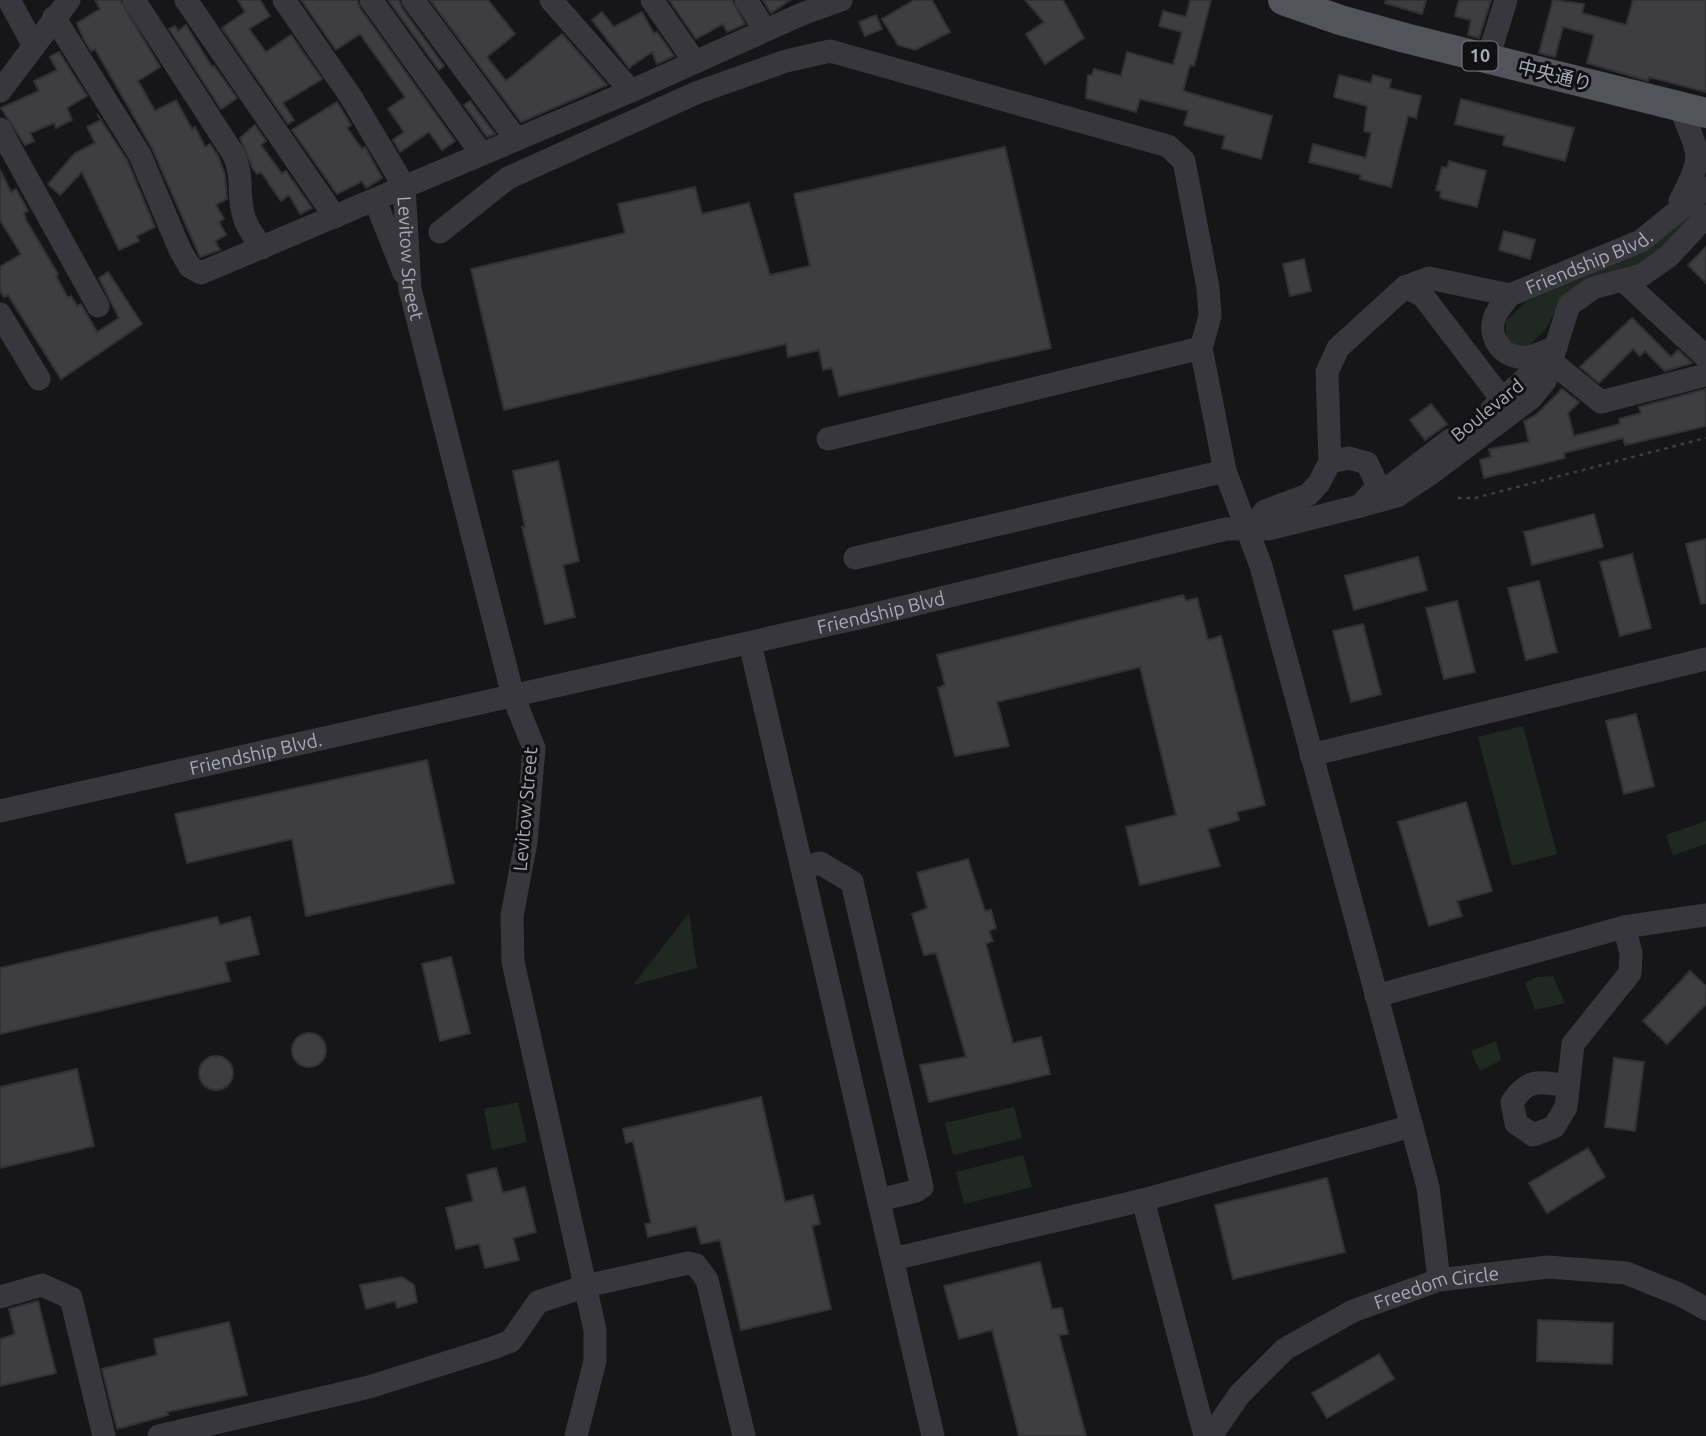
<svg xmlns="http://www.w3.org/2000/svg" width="1706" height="1436" font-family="Ubuntu,'Noto Sans JP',sans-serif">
<rect width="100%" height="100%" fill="#161618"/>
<!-- green -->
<path fill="#202822" d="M1706 194V205L1647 264 1563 297 1545 330 1527 347H1517L1506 336V321L1527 301 1644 252Z
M1523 726 1557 854 1512 866 1478 737Z
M1706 821V844L1673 855 1666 835Z
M689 913 697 968 633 985Z
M1553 976 1565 1003 1535 1010 1525 983 1537 977Z
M1496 1041 1501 1060 1480 1071 1471 1051Z
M518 1102 527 1142 492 1150 484 1109Z
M1014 1107 1022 1138 953 1155 945 1123Z
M1023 1155 1032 1187 964 1204 956 1172Z"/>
<!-- building -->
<path fill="#3d3d42" stroke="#313034" stroke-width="2" d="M95 0H120L160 67 138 81 155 111 176 100 192 129 195 127 205 147 210 144 218 156 225 175 227 199 216 205 224 219 219 222 226 235 215 241 220 250 200 257 152 148 95 49 91 51 83 38 77 23 100 9Z
M238 0H260L270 16 249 29 266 52 291 35 322 79 283 103 294 120 288 124 222 28 245 12Z
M301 0H357L360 8 455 141 442 150 429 132 400 152 393 140 404 132 388 109 405 97 360 34 336 50Z
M388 0H399L402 8 444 66 439 70Z
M430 0H488L515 34 487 57 506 81 562 34 607 85 521 122Z
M669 0H732L745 24 727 32 723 24 696 39Z
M763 0H790L771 13Z
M914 0H932L950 32 915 50 898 45 882 19Z
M1025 0H1063L1084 38 1045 64 1026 34 1044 22Z
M1190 0H1211L1194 66 1190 65 1183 91 1272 116 1261 159 1222 148 1225 136 1184 125 1188 111 1140 99 1136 112 1086 98 1088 75H1092L1094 69 1121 76 1127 52 1173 65 1182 32 1159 26 1163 11 1186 17Z
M1386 0H1426L1422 14 1385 3Z
M1459 0H1491L1479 38 1468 35 1471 20 1455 16Z
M1553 0 1584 4 1582 13 1626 25 1633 0H1706V92L1649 77 1648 81 1587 63 1594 35 1563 27 1555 57 1539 53Z
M602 12 614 27 642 12 654 34 657 32 674 56 657 64 652 52 629 68 592 20Z
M876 15 882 29 865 36 859 22Z
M186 25 212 67 214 66 237 98 221 109 169 29 175 26 178 31Z
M59 52 87 96 67 108 72 120 56 128 54 123 30 133 34 141 25 145 1 108 39 91 34 81 57 70 50 57Z
M1339 75 1371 83 1373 75 1391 80 1389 88 1421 96 1416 118 1408 116 1391 187 1360 179 1361 175 1309 162 1313 144 1366 158 1371 133 1364 131 1367 106 1334 97Z
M1461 99 1574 128 1565 161 1503 145 1505 136 1455 124Z
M470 101 495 134 487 137 464 105Z
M337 102 351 125 347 128 362 149 365 147 382 178 366 188 362 181 337 194 292 130Z
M97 114 127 160 155 227 137 236 139 241 119 250 82 172 60 195 48 184 75 153 95 143 87 127 101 120Z
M255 125 266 141 261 145 282 174 286 171 312 208 300 214 289 195 281 201 261 172 257 174 252 167 240 138Z
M1005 147 1051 348 839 396 832 368 823 370 819 350 788 357 786 344 504 410 471 269 625 233 618 204 695 187 702 214 749 203 770 275 810 266 794 194Z
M1449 161 1486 171 1477 207 1440 198 1441 191 1436 190 1442 167 1447 168Z
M0 170 11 192 16 189 28 211 24 213 26 220 58 274 56 276 68 298 71 296 77 306 81 304 97 332 119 318 99 278 108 272 142 324 61 379 8 295 4 297 0 291V267L21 254 0 220Z
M1504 231 1535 240 1530 259 1499 250Z
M1706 247V283L1688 265Z
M1304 259 1311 291 1290 296 1283 264Z
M1632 318 1671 357 1678 350 1692 363 1665 371 1645 351 1640 356 1633 349 1599 383 1580 367Z
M1562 389 1579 402 1568 413 1574 436 1620 424 1619 419 1641 413 1639 407 1706 389V426L1625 445 1623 438 1564 453 1565 458 1484 478 1480 460 1491 457 1489 449 1529 442 1524 421 1536 415Z
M1431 404 1447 424 1425 440 1410 420Z
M558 461 579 561 563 565 575 617 545 624 522 527H525L513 471Z
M1594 514 1603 547 1532 565 1524 532Z
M1706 539V603L1701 604 1686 544Z
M1632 554 1651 628 1620 636 1600 562Z
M1418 557 1427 590 1354 610 1345 576Z
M1539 581 1557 652 1526 660 1508 588Z
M1183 595 1186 601 1197 598 1208 640 1221 636 1265 805 1237 812 1239 820 1208 829 1220 866 1140 885 1126 827 1176 815 1140 667 997 702 1009 746 955 756 938 688 945 685 937 655Z
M1457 601 1475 672 1444 679 1426 608Z
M1363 624 1381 694 1351 702 1333 631Z
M1636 714 1654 786 1624 794 1606 721Z
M427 760 454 883 306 916 292 839 187 863 175 814Z
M1466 802 1492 891 1457 901 1462 916 1429 926 1398 822Z
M968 859 985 911 991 910 996 928 989 931 993 941 986 944 1013 1043 1041 1037 1050 1074 929 1102 920 1065 966 1057 936 953 924 955 912 914 927 908 917 873Z
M217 917 220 925 250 917 259 954 225 962 230 981 0 1034V968Z
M451 957 470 1033 440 1041 422 964Z
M1690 971 1706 986V1004L1667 1044 1643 1021Z
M292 1050a17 17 0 1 1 34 0a17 17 0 1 1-34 0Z
M199 1073a17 17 0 1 1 34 0a17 17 0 1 1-34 0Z
M1614 1058 1644 1062 1635 1131 1605 1127Z
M77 1069 94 1146 0 1168V1087Z
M761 1097 785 1202 813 1195 820 1224 812 1226 831 1309 741 1330 720 1240 701 1244 696 1226 648 1237 645 1224 651 1223 633 1141 626 1143 623 1129Z
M1588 1148 1605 1177 1547 1213 1529 1183Z
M496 1168 503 1193 525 1187 536 1232 513 1238 519 1260 485 1268 479 1244 456 1249 446 1208 473 1201 467 1175Z
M1327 1178 1345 1252 1233 1279 1215 1205Z
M1040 1262 1052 1309 1062 1308 1068 1334 1059 1335 1086 1436H1019L992 1330 959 1339 944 1286Z
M402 1277 414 1285 417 1302 397 1308 395 1301 366 1309 360 1285Z
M38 1301 56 1373 0 1386V1339L15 1334 9 1309Z
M1538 1320 1613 1323 1612 1364 1537 1361Z
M229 1322 247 1395 167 1412 168 1415 117 1429 102 1369 157 1355 154 1339Z
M1379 1354 1394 1379 1327 1418 1312 1393Z"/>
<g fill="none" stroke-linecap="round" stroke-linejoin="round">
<!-- path -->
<path stroke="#3d3d44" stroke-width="2.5" stroke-dasharray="3.5 5" stroke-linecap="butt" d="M1458 498H1475L1706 438"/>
<!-- minor -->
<g stroke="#37373d" stroke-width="23">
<path d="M9 0 34 46"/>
<path d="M134 0 234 155C245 181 236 196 245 220 248 229 256 239 262 248"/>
<path d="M186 0 335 217"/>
<path id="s1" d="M284 0 351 97 404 186 410 289 513 696 534 748 526 842 512 916 513 962 595 1330V1361L576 1436"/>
<path d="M371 0 481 153"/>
<path d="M413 0 516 139"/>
<path d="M551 0 631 91"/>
<path d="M652 0 695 62"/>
<path d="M746 0 765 30"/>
<path d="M54 17 140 155 180 250 190 267 201 273 631 91 802 14 841 0"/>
<path d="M1488 58 1506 0"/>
<path d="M0 91 69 0"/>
<path d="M0 129 98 306"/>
<path d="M375 200 404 273"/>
<path d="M1680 201C1706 152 1698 156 1680 106"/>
<path d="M440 232 508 178 696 93 786 61 830 51 1168 146 1184 161 1208 288 1210 316 1201 348 1225 471 1261 566 1428 1187 1439 1280"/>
<path d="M1625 282 1706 357"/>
<path d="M1405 287 1423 296 1511 411"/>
<path d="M1510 295C1505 301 1500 307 1496 314 1485 337 1504 361 1529 357 1538 355 1548 350 1556 347"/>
<path d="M0 314 39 379"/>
<path d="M1553 363 1601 402 1706 375"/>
<path d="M1492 409 1529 375"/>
<path d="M828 439 1201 348"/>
<path d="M1330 462 1349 458 1367 463 1378 486 1360 506"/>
<path d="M1394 483 1450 440"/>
<path id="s2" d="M1250 530 1265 511 1308 495 1319 483 1330 462 1327 372 1338 348 1405 287 1429 278 1510 295 1641 241 1706 188"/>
<path d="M855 558 1225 471"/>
<path d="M750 643 933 1436"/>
<path d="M1311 755 1706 659"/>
<path id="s3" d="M0 811 867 616 1226 529H1268L1360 506 1397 496 1430 474 1531 398 1545 381 1569 305 1593 288 1642 275 1669 256 1706 216"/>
<path d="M803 868 820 863 852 882 922 1187 916 1191 879 1200"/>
<path d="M1376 996 1624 927 1706 915"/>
<path d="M1568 1086C1540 1082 1529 1077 1512 1102L1516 1123 1533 1135 1554 1127 1566 1107 1573 1044 1630 973 1631 953 1624 927"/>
<path d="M1143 1200 1205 1436"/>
<path d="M893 1259 1143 1200 1412 1126"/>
<path d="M0 1297 42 1285 71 1298 104 1436"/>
<path d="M159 1436 369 1387 493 1348 511 1341 538 1302 586 1286 688 1263 696 1265 707 1280 744 1436"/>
<path id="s4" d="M1211 1436 1239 1395 1285 1349 1353 1311 1439 1280 1548 1267 1626 1273 1681 1295 1706 1309"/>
</g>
<!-- major -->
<path stroke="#53535c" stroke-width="30" d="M1283 0 1340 20 1409 39 1706 113"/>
</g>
<g text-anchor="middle" stroke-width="6" stroke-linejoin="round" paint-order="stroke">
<!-- shield labels -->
<rect fill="#111113" stroke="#7a7b86" stroke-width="2" x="1462.5" y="41.5" width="35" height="29" rx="5"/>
<g font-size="18" font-weight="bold" fill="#a7a9b8">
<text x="1480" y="62">10</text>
</g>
<!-- street labels -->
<g font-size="19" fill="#a7a9b8" stroke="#111113">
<text transform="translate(1555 75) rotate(14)" y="7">中央通り</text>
<text dy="7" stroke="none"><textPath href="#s1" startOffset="294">Levitow Street</textPath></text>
<text dy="7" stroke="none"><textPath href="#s2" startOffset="511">Friendship Blvd.</textPath></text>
<text transform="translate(1487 410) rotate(-39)" y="7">Boulevard</text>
<text dy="7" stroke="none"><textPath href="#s3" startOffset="903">Friendship Blvd</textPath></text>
<text dy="7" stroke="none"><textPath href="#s3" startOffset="262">Friendship Blvd.</textPath></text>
<text transform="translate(525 809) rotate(-85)" y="7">Levitow Street</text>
<text dy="7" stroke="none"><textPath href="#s4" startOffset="280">Freedom Circle</textPath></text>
</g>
</g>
</svg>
